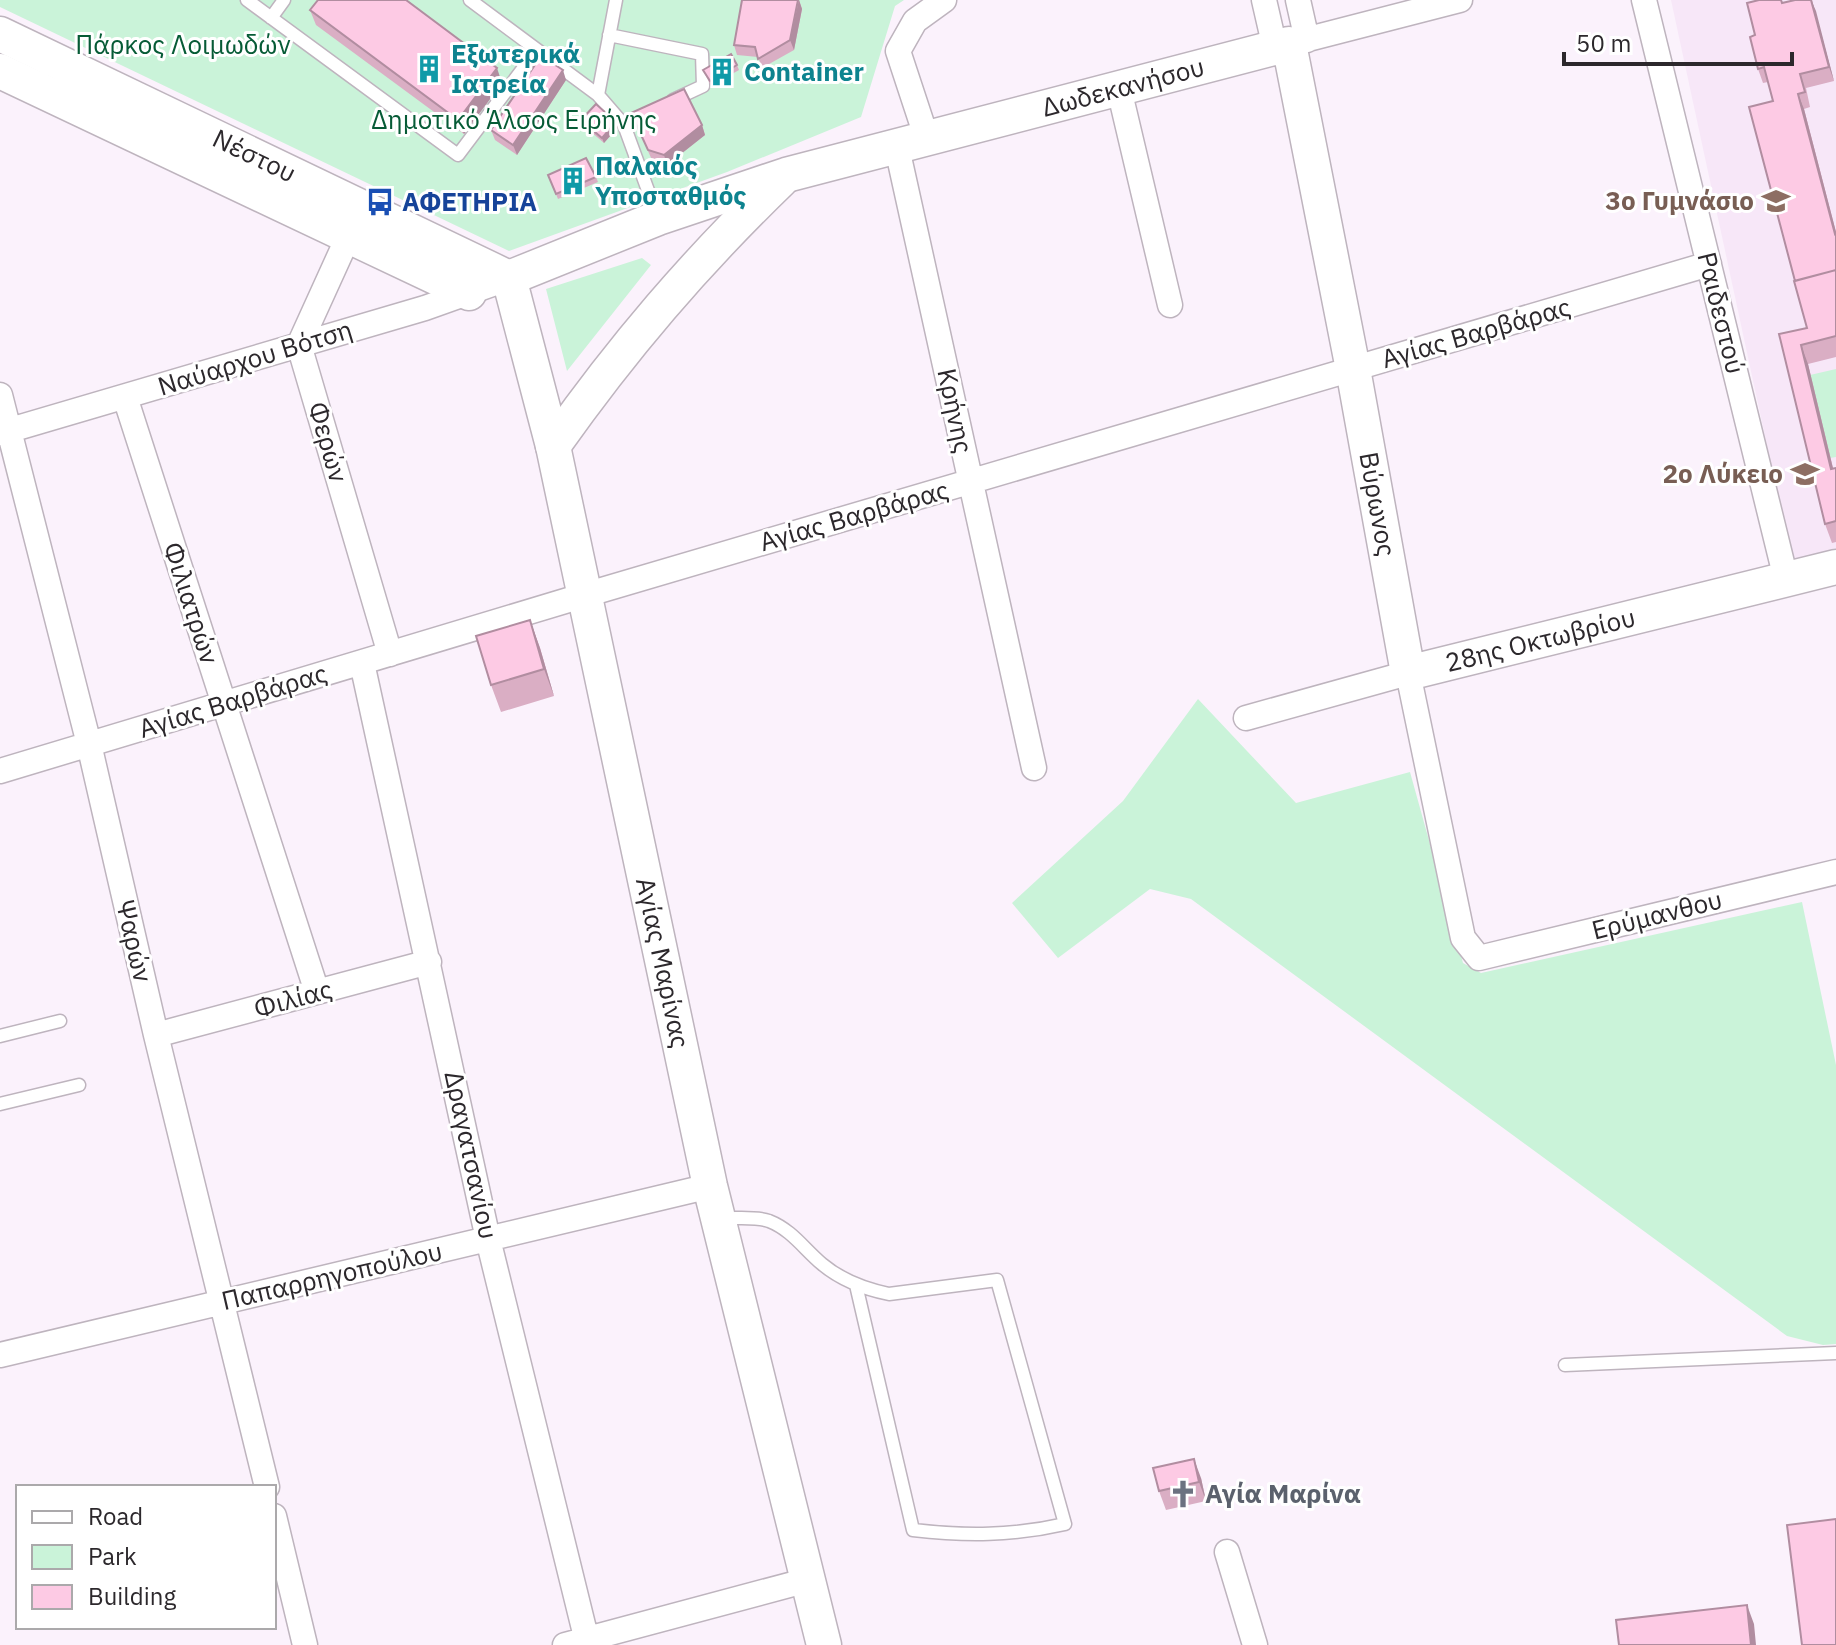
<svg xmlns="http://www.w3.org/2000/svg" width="1836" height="1645" font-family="'IBM Plex Sans',sans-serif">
<rect width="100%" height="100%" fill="#fbf2fc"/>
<!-- built -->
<path fill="#f7e7f8" d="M1671 0H1836V555L1793 566Z"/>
<!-- green -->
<path fill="#caf3d9" d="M0 0H904L895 6 861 117 727 172 509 251 0 7Z
M642 258 651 265 567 371 546 289Z
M1836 369V457L1830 458 1810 375Z
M1198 699 1296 803 1410 772 1463 963 1481 973 1802 902 1836 1065V1344L1823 1345 1787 1336 1191 899 1150 889 1058 958 1012 903 1123 801Z"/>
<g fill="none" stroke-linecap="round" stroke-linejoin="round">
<defs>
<path id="lane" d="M247 0 458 155 537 50
M470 0 598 95
M616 0 598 95 624 125 657 215
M271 18 284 0
M609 35 702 54 703 86 673 100
M0 1036 60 1021
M0 1104 79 1085
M720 1218C735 1219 755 1216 769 1221 792 1230 804 1249 822 1264 841 1280 865 1289 889 1294L997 1280 1065 1524C1013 1536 965 1536 913 1530L856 1285
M1565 1365 1836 1353"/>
<path id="street" d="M1264 0 1275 48
M1298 0 1307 40
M1644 0 1786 579
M1289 44 1460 0
M1119 89 1170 305
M927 139 898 51 915 21 944 0
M897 148 1034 768
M349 235 299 345 390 654
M0 395 89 744 156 1035 267 1487
M125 397 317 992
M0 433 425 308 509 278
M362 663 488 1239 588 1645
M1246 718 1408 673 1463 938 1479 958 1836 872
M0 771 585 595 1709 264
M156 1035 429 962
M0 1355 710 1186
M274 1516 305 1645
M1227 1552 1255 1645
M565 1645 808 1580"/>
<g id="secondary">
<path id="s1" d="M0 34 509 278"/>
<path d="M0 71 469 293"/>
<path id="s2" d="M509 278 658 218 786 175 1289 44 1353 369 1408 673 1836 567"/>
<path id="s3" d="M509 278 553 446 710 1186 824 1645"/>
<path d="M553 446C623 347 694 264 781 180"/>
</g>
</defs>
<!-- lane casing -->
<use href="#lane" stroke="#beb4be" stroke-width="15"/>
<!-- street casing -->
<use href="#street" stroke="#beb4be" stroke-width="27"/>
<!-- secondary casing -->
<use href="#secondary" stroke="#beb4be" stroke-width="37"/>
<!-- lane -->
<use href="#lane" stroke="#fff" stroke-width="12"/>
<!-- street -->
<use href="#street" stroke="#fff" stroke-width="24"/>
<!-- secondary -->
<use href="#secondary" stroke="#fff" stroke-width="34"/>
</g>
<!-- wall -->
<path fill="#daaec4" d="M799 0 802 9 794 50 762 68 758 57 737 55 734 45Z
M1781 0 1782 3 1812 0 1834 81 1806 88 1810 107 1804 109 1836 232V357L1808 364 1833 468H1836V542L1832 543 1825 524 1779 334 1807 328 1773 101 1768 82 1763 83 1758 69 1755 35Z
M310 10 502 83 464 134 316 25Z
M737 65 739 70 711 86 703 70Z
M566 80 517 155 495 140 491 130Z
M631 113 702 125 705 135 667 165 652 160Z
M581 120 616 122 618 127 604 143 583 125Z
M548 175 596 177 598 182 558 199Z
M530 620 540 648 554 696 501 712 491 685Z
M1201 1478 1206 1501 1166 1510 1159 1491Z"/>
<!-- shaded-wall -->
<path fill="#b18da0" d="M799 0 802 9 794 50 790 40Z
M1811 0 1816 11 1834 81 1829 67Z
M497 68 502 83 464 134 458 120Z
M563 70 566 80 517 155 513 145Z
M1798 94 1804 109 1836 232V237Z
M616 122 618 127 604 143 602 138Z
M702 125 705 135 667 165 664 155Z
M1801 345 1808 364 1836 481 1831 469Z
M530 620 540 648 554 696 544 669Z
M1194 1459 1201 1478 1206 1501 1199 1482Z
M1747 1605 1754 1624 1756 1645H1751Z"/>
<!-- building -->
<path fill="#fdcae4" stroke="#b18da0" stroke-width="2" d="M318 0H406L497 68 458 120 310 10Z
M742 0H798L790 40 758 59 755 47 734 45Z
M1759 0H1781L1782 3 1795 0H1811L1829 67 1800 74 1805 92 1798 94 1835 234 1836 233V270L1795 281 1749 107 1773 101 1764 67 1758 69 1750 37 1755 35 1747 3Z
M731 54 737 65 710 81 703 70Z
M541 56 563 70 513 145 491 130Z
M684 89 702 125 664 155 648 150 631 113Z
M596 104 616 122 602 138 581 120Z
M586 158 596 177 556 194 548 175Z
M1836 270V336L1801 345 1831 469 1836 468V521L1825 524 1779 334 1807 328 1794 281Z
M530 620 544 669 491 685 476 636Z
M1194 1459 1199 1482 1159 1491 1153 1468Z
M1836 1519V1645H1802L1787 1525Z
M1747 1605 1751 1645H1619L1616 1620Z"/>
<!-- icons -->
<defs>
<symbol id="building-bare" viewBox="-9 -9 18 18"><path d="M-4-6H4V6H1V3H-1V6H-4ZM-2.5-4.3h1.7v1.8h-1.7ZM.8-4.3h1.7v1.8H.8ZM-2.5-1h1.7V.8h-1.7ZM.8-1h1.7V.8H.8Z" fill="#0f9aa8" stroke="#fff" stroke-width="2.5" paint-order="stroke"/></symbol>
<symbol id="school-bare" viewBox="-9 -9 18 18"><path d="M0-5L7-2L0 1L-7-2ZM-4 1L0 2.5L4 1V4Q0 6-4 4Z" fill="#8d6e63" stroke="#fff" stroke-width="2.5" paint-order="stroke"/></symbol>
<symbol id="bus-bare" viewBox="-9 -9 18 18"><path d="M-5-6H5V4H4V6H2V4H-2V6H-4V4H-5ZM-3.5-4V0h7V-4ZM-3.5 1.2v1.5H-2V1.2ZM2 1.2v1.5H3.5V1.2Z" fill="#1a4fb4" stroke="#fff" stroke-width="2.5" paint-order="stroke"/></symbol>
<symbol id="church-bare" viewBox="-9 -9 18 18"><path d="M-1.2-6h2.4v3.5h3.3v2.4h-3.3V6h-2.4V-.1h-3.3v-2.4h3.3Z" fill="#6b7280" stroke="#fff" stroke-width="2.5" paint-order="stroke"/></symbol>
</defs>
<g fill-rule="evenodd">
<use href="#building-bare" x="409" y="49" width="40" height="40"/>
<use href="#building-bare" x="702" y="52" width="40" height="40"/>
<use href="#building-bare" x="553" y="161" width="40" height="40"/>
<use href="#school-bare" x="1756" y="181" width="40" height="40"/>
<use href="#bus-bare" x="360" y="182" width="40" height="40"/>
<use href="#school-bare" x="1785" y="454" width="40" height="40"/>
<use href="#church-bare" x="1163" y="1474" width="40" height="40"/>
</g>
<g text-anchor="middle" stroke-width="6" stroke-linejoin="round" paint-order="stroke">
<!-- park labels -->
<g font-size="26" fill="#065b36" stroke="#fff">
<text x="183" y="54">Πάρκος Λοιμωδών</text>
<text x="514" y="129">Δημοτικό Άλσος Ειρήνης</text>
</g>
<!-- culture labels -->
<g font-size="26" font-weight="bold" fill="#0d838f" stroke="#fff" text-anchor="start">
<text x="451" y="63">Εξωτερικά<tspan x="451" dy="30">Ιατρεία</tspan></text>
<text x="744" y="81">Container</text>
<text x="595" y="175">Παλαιός<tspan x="595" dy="30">Υποσταθμός</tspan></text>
</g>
<!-- street labels -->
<g font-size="26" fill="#2c282c" stroke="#fff">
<text dy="9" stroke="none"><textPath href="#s2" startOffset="644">Δωδεκανήσου</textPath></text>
<text dy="9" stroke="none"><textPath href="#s1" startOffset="282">Νέστου</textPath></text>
<text transform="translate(1721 313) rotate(76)" y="9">Ραιδεστού</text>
<text transform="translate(1476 333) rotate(-16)" y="9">Αγίας Βαρβάρας</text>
<text transform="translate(255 358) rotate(-17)" y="9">Ναύαρχου Βότση</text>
<text transform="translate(955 411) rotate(78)" y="9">Κρήνης</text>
<text transform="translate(328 442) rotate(74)" y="9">Φερών</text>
<text dy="9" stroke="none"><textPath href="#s2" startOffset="1284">Βύρωνος</textPath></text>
<text transform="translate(854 516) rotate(-16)" y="9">Αγίας Βαρβάρας</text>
<text transform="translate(191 603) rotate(72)" y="9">Φιλιατρών</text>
<text dy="9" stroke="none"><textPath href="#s2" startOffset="1592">28ης Οκτωβρίου</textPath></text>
<text transform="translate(233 701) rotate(-17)" y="9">Αγίας Βαρβάρας</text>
<text transform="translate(1657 915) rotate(-14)" y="9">Ερύμανθου</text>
<text transform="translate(134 941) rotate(77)" y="9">Ψαρών</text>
<text dy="9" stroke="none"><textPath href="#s3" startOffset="702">Αγίας Μαρίνας</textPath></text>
<text transform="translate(293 999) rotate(-15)" y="9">Φιλίας</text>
<text transform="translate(471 1155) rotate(78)" y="9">Δραγατσανίου</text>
<text transform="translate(332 1276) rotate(-13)" y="9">Παπαρρηγοπούλου</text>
</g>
<!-- education labels -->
<g font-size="26" font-weight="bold" fill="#785e54" stroke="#fff" text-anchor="end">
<text x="1754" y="210">3ο Γυμνάσιο</text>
<text x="1783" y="483">2ο Λύκειο</text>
</g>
<!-- transit labels -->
<g font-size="26" font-weight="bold" fill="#164399" stroke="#fff" text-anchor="start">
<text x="402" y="211">ΑΦΕΤΗΡΙΑ</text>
</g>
<!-- worship labels -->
<g font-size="26" font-weight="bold" fill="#5b616d" stroke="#fff" text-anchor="start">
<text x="1205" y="1503">Αγία Μαρίνα</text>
</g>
</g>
<!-- legend -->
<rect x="16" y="1485" width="260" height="144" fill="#ffffff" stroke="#aba9ab" stroke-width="2"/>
<rect x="32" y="1511" width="40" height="12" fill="#ffffff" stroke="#aba9ab" stroke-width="2"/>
<text x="88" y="1525" font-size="24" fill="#2c282c">Road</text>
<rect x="32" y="1545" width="40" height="24" fill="#caf3d9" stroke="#aba9ab" stroke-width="2"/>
<text x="88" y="1565" font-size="24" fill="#2c282c">Park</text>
<rect x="32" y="1585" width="40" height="24" fill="#fdcae4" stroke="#aba9ab" stroke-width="2"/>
<text x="88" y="1605" font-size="24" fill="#2c282c">Building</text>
<!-- scale -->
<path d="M1564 52v12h228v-12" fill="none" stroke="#2c282c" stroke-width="4"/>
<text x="1576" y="52" font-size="24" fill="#2c282c" stroke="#ffffff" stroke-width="6" paint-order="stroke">50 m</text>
</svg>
